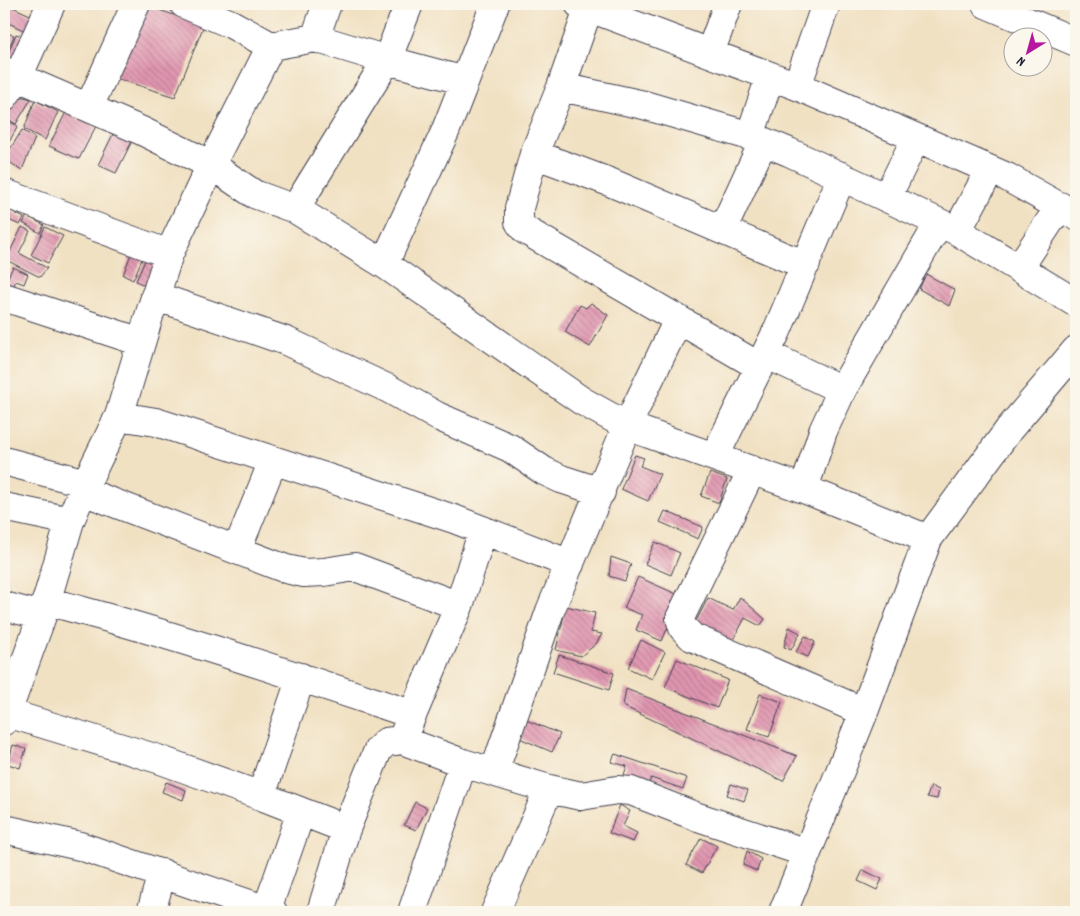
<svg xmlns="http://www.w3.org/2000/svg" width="1080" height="916" font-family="Dekko,sans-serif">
<defs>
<pattern id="building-back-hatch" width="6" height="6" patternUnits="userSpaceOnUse" patternTransform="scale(1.25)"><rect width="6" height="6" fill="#e196b0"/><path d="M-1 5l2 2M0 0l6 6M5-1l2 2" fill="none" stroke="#b67a90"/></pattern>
</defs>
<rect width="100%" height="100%" fill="#fbf7ec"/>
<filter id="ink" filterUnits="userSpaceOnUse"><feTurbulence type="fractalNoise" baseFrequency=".02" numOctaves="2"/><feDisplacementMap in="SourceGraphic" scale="10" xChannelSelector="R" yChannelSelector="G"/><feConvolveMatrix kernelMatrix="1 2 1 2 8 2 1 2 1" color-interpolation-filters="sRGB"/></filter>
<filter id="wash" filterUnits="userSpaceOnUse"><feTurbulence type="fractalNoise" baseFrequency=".0096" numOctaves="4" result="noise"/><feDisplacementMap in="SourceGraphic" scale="20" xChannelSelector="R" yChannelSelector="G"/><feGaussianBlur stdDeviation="1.12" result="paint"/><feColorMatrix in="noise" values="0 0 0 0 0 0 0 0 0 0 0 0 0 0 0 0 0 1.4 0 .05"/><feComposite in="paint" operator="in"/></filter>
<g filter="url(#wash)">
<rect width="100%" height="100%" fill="#f1e1c3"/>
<g id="blocks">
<!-- building -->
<path fill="url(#building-back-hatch)" d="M6 4 41 20 34 35 4 21V8Z
M144 5 204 25 175 97 115 78Z
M4 31 14 36 4 58Z
M16 34 31 39 17 71 4 64Z
M12 94 31 99 16 124 4 116V112Z
M35 100 58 112 45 140 24 129Z
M66 112 96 126 79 159 49 146Z
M4 119 18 126 4 151Z
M22 130 35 138 22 170 4 159Z
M114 132 132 141 116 173 98 165Z
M6 208 24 218 20 225 4 218V212Z
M27 216 44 225 40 233 23 223Z
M22 227 30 231 19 253 47 268 40 277 6 260Z
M45 227 63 236 48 263 31 255Z
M131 254 142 259 133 280 123 275Z
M146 258 156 263 146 286 136 281Z
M13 267 28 274 24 284 16 281 12 289 4 285Z
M926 274 955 290 949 306 919 289Z
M591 303 608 315 590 347 565 332 580 305 586 308Z
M635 455 644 458 640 466 660 474 648 501 621 489Z
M710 473 727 479 719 503 701 496Z
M665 511 703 527 698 539 660 522Z
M655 542 680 553 671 575 645 564Z
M611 557 631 564 625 581 609 576Z
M638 577 681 596 662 641 636 630 642 615 624 608Z
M740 597 765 619 760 626 745 618 730 646 693 627 708 598 733 610Z
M566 606 595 613 591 632 602 634 596 644 581 656 556 650Z
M789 627 800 633 791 650 784 647Z
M805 636 815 642 808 657 796 652Z
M641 640 665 652 652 679 628 668Z
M559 655 614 673 609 690 553 672Z
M677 659 728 680 717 708 665 687Z
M626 689 797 756 783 781 623 706Z
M760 694 782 702 769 737 747 729Z
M524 719 560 734 552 752 517 737Z
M13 745 26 749 20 768 8 764Z
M615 754 687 778 683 789 651 778 647 789 621 784 627 766 611 762Z
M166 782 186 790 183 800 162 792Z
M731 784 748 790 744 801 727 795Z
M931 786 939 790 937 799 927 797Z
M415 802 427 808 416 830 404 825Z
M620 805 630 811 623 826 637 833 633 842 609 833Z
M701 838 717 846 702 873 686 865Z
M747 851 761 859 757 871 743 865Z
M863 870 882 879 877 890 858 881Z"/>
</g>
</g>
<g filter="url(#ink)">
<use href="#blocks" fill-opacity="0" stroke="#413f4f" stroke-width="1"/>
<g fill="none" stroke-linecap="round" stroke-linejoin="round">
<defs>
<path id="minor" d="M184 4 231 24 271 46 315 38 387 60 465 81
M579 4 797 86 1007 177 1076 216
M986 4 1076 42
M589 7 561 87 534 154 519 208V222L525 230 760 367
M315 38 327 4
M710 53 728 4
M4 71 142 131 211 165 254 194 295 209 384 264 582 401 627 426 804 489 928 539
M797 86 826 4
M561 87 644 105 750 136 789 152 957 231 1076 303
M4 97 18 77 51 4
M89 107 136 4
M750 136 770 77
M534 154 612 183 785 257 806 264
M4 193 169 254
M887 197 916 138
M295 209 387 60 409 4
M723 229 763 142
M957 231 990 170
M384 264 445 132 495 4
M1019 268 1060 206
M155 296 286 341 389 389 437 416 510 448 544 471 561 479 601 492
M4 297 141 342
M766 354 842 390
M119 416 156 422 454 519 570 564
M715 456 777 331 842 176
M4 461 86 483
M752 470 680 618 683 628 692 637 864 712
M804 489 823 431 842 390 939 223
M83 491 286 569 304 573 324 572 355 567 459 606
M4 507 70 521
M237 550 273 461
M46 601C169 633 290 674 411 714
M4 606 42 616
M4 712 158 759 261 796 346 829
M4 721 42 616 70 521 86 483 119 416 150 313 169 254 211 165 271 46
M405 732 459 606 483 530
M494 772 550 611 627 426 678 320
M261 796 301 677
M4 829 80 846 273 912
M267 909 301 812
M151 912 162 873
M321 912 346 829 378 750 386 742 402 740 463 763 549 789 581 796 617 790 631 791 695 816 807 853
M412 912 463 763
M495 912 549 789
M783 912 864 712 928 539 1010 428 1076 350"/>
</defs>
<!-- minor casing -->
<use href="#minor" stroke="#413f4f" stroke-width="30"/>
<!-- minor -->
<use href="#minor" stroke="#fff" stroke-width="28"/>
</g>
</g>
<!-- margin -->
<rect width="1080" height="916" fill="none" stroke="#fbf7ec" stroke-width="20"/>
<!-- north arrow -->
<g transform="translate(1028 52) rotate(217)"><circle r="24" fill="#fbf7ec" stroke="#a4a2a5"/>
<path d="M0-4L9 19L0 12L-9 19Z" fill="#b5179e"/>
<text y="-8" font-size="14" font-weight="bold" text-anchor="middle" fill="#22223b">N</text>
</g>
</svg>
